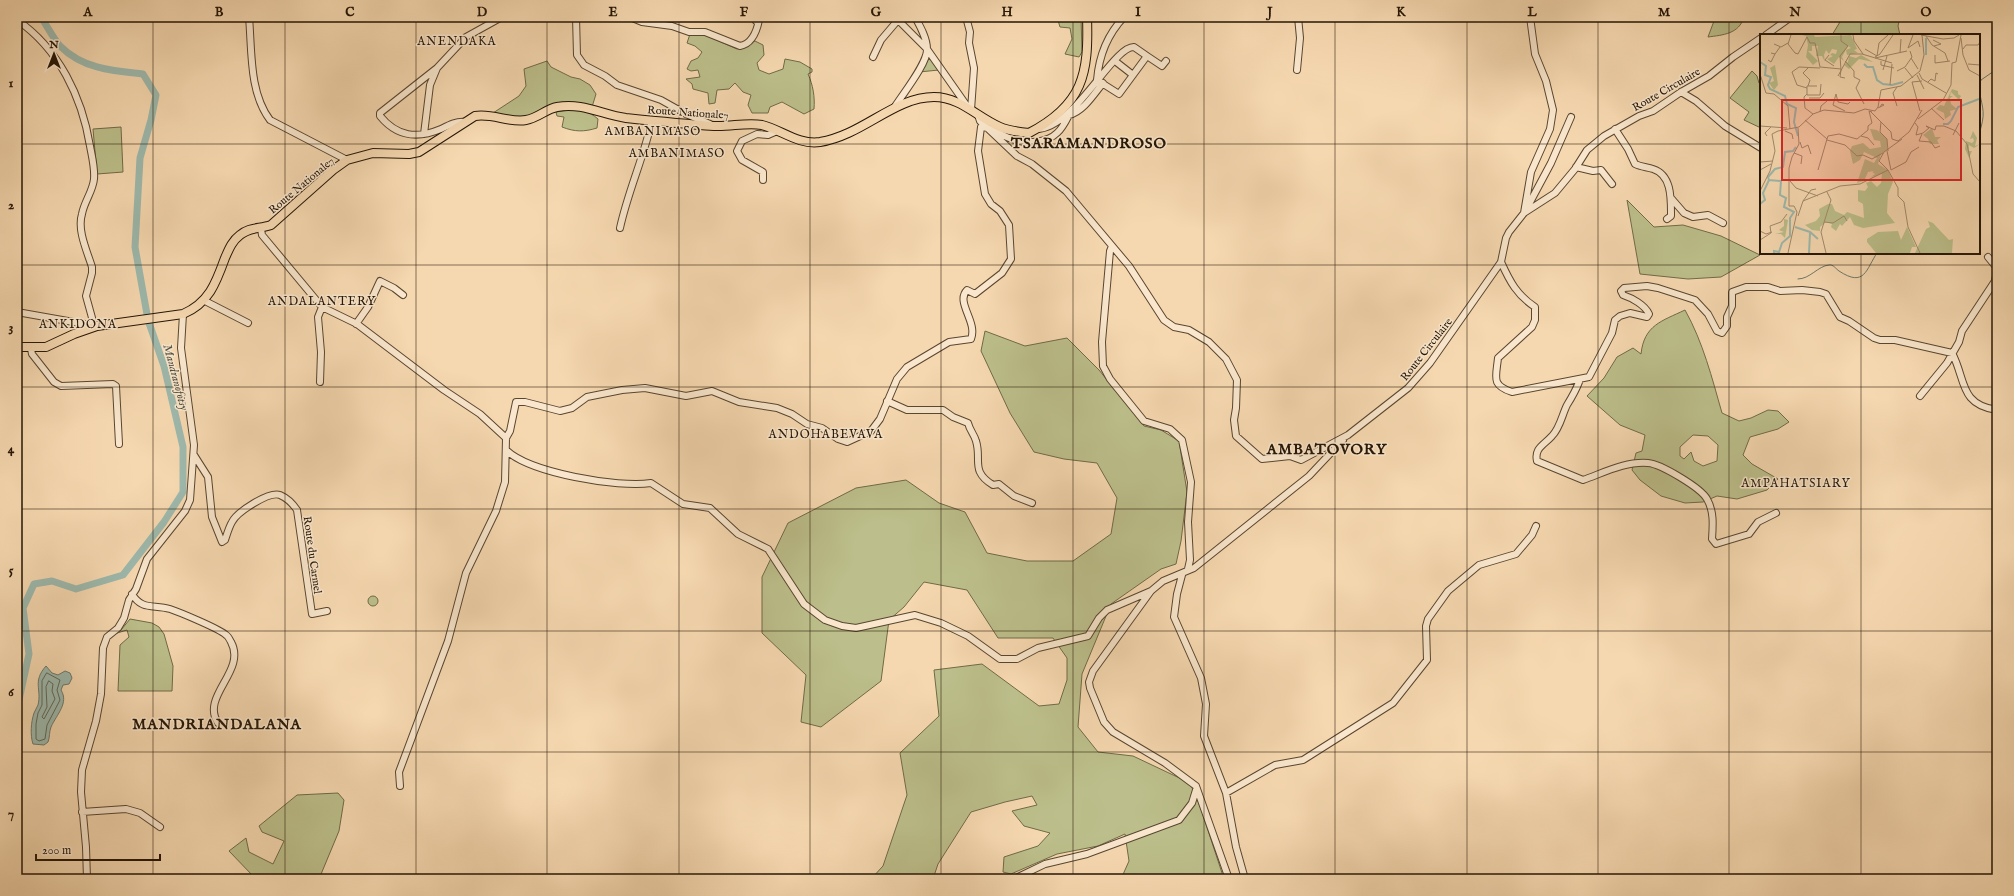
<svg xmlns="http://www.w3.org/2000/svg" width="2014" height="896" font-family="'IM FELL English',serif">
<rect width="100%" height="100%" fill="#f6d8b0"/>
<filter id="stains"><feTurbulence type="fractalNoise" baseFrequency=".005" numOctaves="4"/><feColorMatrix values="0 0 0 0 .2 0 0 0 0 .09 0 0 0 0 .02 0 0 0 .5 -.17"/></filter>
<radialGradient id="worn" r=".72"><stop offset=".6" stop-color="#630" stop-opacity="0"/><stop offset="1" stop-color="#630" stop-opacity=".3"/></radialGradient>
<!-- green -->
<path fill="#bcbf8b" stroke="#706a48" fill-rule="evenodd" d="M1057 17H1081L1082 52 1079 57 1065 54 1072 39 1070 28 1060 27Z
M1722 17H1744C1739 34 1723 35 1708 37L1714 21Z
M1843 17H1900L1898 26 1900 35H1832Z
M690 34H703L737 49 755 41 763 45 764 55 757 63 759 70 769 74 783 69 785 59 800 62 812 69V72L808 74C813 85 815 97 814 109L804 114 782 102 770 107 768 113H752L748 105 751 95 743 92 735 83 729 89 717 90 715 103 709 104 708 93 693 89 692 84 686 79 700 77 698 70 691 71 687 69 691 61 698 58 702 52 695 46 687 43Z
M927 59 932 60 939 70 919 72Z
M547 61 551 67 571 77 580 79 590 85 596 94 592 107 570 104 524 120 493 113 519 96 526 86 524 69Z
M1752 71 1757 76 1759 83 1761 80V128L1744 120 1749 112 1730 98Z
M570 110C581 110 589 111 598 119L597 128C584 132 575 132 562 127L564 117 557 116 556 112Z
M121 127 123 172 97 174 93 129Z
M1627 200 1654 227 1683 225 1721 236 1760 255 1721 277 1688 279 1640 274Z
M1685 310C1703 342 1712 378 1722 413L1739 421 1751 418 1768 410 1778 411 1789 422 1778 429 1750 437 1743 455 1752 464 1778 479 1767 490 1737 499 1717 496 1703 502 1685 503 1661 496 1640 480 1632 470 1636 453 1642 451 1645 435 1620 425 1587 396 1604 378 1617 357 1633 348 1641 354C1644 325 1662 321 1685 310ZM1693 435 1708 436 1718 445 1717 461 1703 466 1694 461 1691 452 1684 459 1680 456V447Z
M985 331 1025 346 1067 338 1099 370 1144 426 1161 430 1179 441 1187 492 1181 541 1176 564 1161 569 1111 604 1082 674 1078 727 1098 752 1133 756 1190 783 1200 806 1224 879H1121L1129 861 1125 834 1098 846 1057 854 1011 874 1003 872 1004 857 1038 846 1050 833 1024 826 1012 811 1037 805 1032 796 1005 802 971 812 938 864 933 879H871L883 866 907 795 900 753 939 716 934 670 982 664 1039 706 1059 704 1067 680V658L1053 638H998L967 590 924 582 904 607 889 620 881 681 821 727 801 722 806 675 762 633V577L788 523 856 488 906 480 939 503 965 512 987 553 1027 561H1073L1111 534 1117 498 1097 463 1064 459 1034 452 1010 413 981 351Z
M368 601a5 5 0 1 1 10 0a5 5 0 1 1-10 0Z
M130 619 152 623 159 627 164 634 173 666 172 691H118L120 645 129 637 127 630 114 634 119 628 121 630Z
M338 793 344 800 339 831 319 879H245L253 876 229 851 246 838 249 852 273 864 284 841 262 832 259 826 297 795Z"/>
<!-- water -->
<path fill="#9db9ad" stroke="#6d776a" d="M46 666 52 673 58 675 65 671 70 673 72 678 69 684 63 685 61 690C69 703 57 714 51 727 49 732 50 737 48 742L44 745 33 744C30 735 31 722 34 713 35 710 37 708 38 705 42 689 32 682 46 666Z"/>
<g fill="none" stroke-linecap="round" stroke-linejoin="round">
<!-- shore -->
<path stroke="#606759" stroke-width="1" d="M47 673 60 680 57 690 60 700 47 725 45 739 39 741 36 739V724L38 713 42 705V681Z
M49 681 53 684 52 691 55 699 44 719 42 717 47 707 46 687Z"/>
<!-- stream -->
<path stroke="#6d776a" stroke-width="1" d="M1979 86 1981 80 1997 69
M1979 90C1983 110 1986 113 1979 134
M1798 279C1810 279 1818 266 1829 265 1833 264 1836 269 1839 271 1865 288 1866 269 1877 253"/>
<!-- river -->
<path stroke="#9db9ad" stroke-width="7" d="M17 709 29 654 23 608 34 584 52 581 76 589 123 575 164 522 183 492V447L164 366 148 320 135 247 140 158 151 120 156 95 143 74C113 71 83 69 60 46 53 38 47 26 41 17"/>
<defs>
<path id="minor" d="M249 17C252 51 249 92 270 120L347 160
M576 17 577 55 584 65 605 76 617 85 661 100 686 114 710 124
M630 17 642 22 672 26 689 32H705L740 46C752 44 757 30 759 20L756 21 753 17
M895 17 927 49 967 106
M966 17 970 32 969 43 974 68 971 110
M17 20C59 49 82 97 90 146 92 157 95 168 94 179 93 191 84 202 82 214 77 230 87 251 92 267V273L86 296 94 325
M1766 35 1791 17
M1147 56 1162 66 1166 61
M873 57 881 40 898 20
M1115 61 1133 75
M437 68 380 113V116C397 137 417 139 441 129 449 125 456 121 465 122
M1297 70 1300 38 1298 17
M1097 80C1099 55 1107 35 1124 17
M1681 92 1696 101 1725 126 1761 148
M894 108C902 95 928 63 927 49 927 38 920 26 915 17
M978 115 980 121 1017 156 1032 164 1066 191 1129 266 1164 320 1174 327 1189 330 1209 342 1226 359 1237 380 1236 408 1234 420 1236 436 1262 459 1290 456 1301 460 1348 435 1408 388 1430 363 1501 262 1506 238 1509 232 1524 213 1555 193 1575 169 1587 150 1604 136 1639 116 1653 111 1681 92 1709 76 1733 57 1761 38
M1037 129C1074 129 1113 46 1134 47L1147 56 1119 94 1097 80
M1615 129 1628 149 1635 164C1641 167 1647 167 1653 169 1672 175 1671 199 1671 216L1667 219
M424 134 430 85 437 68 466 37 502 17
M1576 167 1593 171 1601 170 1612 184
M763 180V172L742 160 737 151 742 141 757 134 768 135 777 131
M1671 198 1684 213 1693 217 1708 215 1723 223
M1528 206 1551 163 1571 117
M1524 213 1531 172 1550 129 1553 110 1546 81 1535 54 1530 17
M620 228C628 191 644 157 652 120
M261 229 262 235 322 307 357 324 444 390 480 414 506 438 510 431 516 402H525L560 411 572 408 587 397 622 390 645 388 686 396 712 391 739 402 777 408 792 414 807 424 822 428 838 439 847 442 871 431 880 419 897 379 907 367 949 342 971 339C978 322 955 302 967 290L975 294 1002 273 1011 259 1009 225 1000 211 991 204 985 194 978 151 981 127C993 127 1001 136 1012 139 1025 144 1047 143 1057 133 1062 129 1066 121 1069 115 1083 112 1094 94 1103 83
M1112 246 1110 251 1102 342 1103 366 1110 379 1144 421 1170 429 1182 440 1191 482 1188 522 1190 560 1188 569
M1988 257 1997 268
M1501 262C1510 282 1517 295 1535 307V320L1532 327 1498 358C1496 378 1491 385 1512 392L1589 377 1612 333 1615 320 1620 316 1630 313 1647 317 1649 314C1645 305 1632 298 1623 295L1621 291 1624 288 1647 286 1658 288 1695 300 1708 314 1717 331 1722 333 1727 326V317L1732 306V292L1746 287H1768L1780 291 1802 290 1820 292 1826 294 1840 317 1849 321 1874 338 1880 340H1895L1952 353C1966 379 1959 405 1997 410
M205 301 248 323
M17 312 96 326
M356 324 368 307 380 281 394 288 403 295
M31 349 32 354 54 382 61 386 113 384 116 386 119 444
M1578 379 1579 382C1576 390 1572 397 1567 405 1562 415 1560 428 1552 436 1544 445 1534 448 1537 461L1583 480C1603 473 1626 461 1648 463 1661 464 1701 488 1707 499 1714 511 1713 525 1712 539L1716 544 1749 534 1758 522 1776 513
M320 382 321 352 318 317 322 307
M1920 396 1947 363 1959 342 1962 331 1995 281 1997 270
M887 401 907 410H943L953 417 968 423C970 431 974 434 976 441 982 460 970 471 993 485L999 484 1014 496 1032 503
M506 450C530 473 618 488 651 483L683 504 710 508 738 534 768 549 804 604 825 620 842 626 856 628 915 615 941 623 968 636 1000 659H1017L1038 648 1088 636 1099 618 1107 610 1151 591
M194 455 208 477 212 517 222 542 225 540C227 534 229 527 232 522 237 512 269 491 280 495 287 498 293 504 297 510L312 614 327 611
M1182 575 1177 594 1174 617 1201 678 1206 704 1204 736 1226 793 1275 765 1303 760 1393 703 1427 660 1426 626 1428 619 1448 591 1479 565 1516 554 1532 535 1536 526
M132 594C142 611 154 604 170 609 179 612 220 629 226 635 228 636 230 640 231 642 247 671 200 696 218 723
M400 786 399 772 448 641 466 573 496 511 505 482 506 438
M1226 793 1236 847 1245 879
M82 812 126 809 140 813 160 827
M87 879 86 847 81 792 82 770 96 721 101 694 103 648 107 637 118 628 124 618 129 600 136 589 147 559 185 511 190 500 194 445 181 348 183 314
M1014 879 1045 864 1087 854 1179 820 1192 803 1196 790
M1229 879 1196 786 1165 763 1113 732 1104 722 1090 688 1089 682 1093 671 1151 591 1163 581 1194 568 1309 476 1343 440"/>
<path id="major" d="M17 347H46L74 334 97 326 183 314C209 303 216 283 225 258 229 249 232 241 240 235 249 227 260 229 271 225L333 170 347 160 373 153 409 154 419 152 475 116C493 113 509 123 526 120 538 118 546 109 557 107 582 102 603 115 626 118 655 121 685 124 714 126 730 127 747 122 762 125 782 130 798 145 820 142 863 135 894 97 934 97 960 97 977 117 1000 127 1009 131 1019 132 1029 133 1083 105 1089 74 1087 17"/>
</defs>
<!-- minor casing -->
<use href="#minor" stroke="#584630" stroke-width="8"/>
<!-- major casing -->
<use href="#major" stroke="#241505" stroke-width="10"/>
<!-- minor -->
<use href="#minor" stroke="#f9e6cc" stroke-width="6"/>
<!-- major -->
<use href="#major" stroke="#f6d8b0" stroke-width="8"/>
</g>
<!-- grid -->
<path fill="none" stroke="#241505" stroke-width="1" stroke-opacity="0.55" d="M153 17V879M285 17V879M416 17V879M547 17V879M679 17V879M810 17V879M941 17V879M1073 17V879M1204 17V879M1335 17V879M1467 17V879M1598 17V879M1729 17V879M1861 17V35M17 144H1761M1979 144H1997M1861 253V879M17 265H1997M17 387H1997M17 509H1997M17 631H1997M17 752H1997"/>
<g text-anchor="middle" stroke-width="3" stroke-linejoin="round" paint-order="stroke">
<!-- street labels -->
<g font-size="11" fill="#241505" stroke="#f9e6cc">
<text transform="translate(1666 89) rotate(-30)" y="4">Route Circulaire</text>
<text transform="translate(688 112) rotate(4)" y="4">Route Nationale7</text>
<text transform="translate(301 185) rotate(-40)" y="4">Route Nationale7</text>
<text transform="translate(1426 349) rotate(-52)" y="4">Route Circulaire</text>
<text transform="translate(313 555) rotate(82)" y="4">Route du Carmel</text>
</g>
<!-- neighbourhood labels -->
<g font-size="12" letter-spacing="1" fill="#241505" stroke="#f9e6cc">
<text x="457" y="45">ANENDAKA</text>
<text x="653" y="135">AMBANIMASO</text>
<text x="677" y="157">AMBANIMASO</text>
<text x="322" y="305">ANDALANTERY</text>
<text x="78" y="328">ANKIDONA</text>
<text x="826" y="438">ANDOHABEVAVA</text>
<text x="1796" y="487">AMPAHATSIARY</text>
</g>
<!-- water labels -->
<g font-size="12" font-style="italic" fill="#4e4e40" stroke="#f9e6cc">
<text transform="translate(176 377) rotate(75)" y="4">Mandranofotsy</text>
</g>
<!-- district labels -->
<g font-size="15" font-weight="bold" letter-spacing="1" fill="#241505" stroke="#f9e6cc">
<text x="1089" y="148">TSARAMANDROSO</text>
<text x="1327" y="454">AMBATOVORY</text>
<text x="217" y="729">MANDRIANDALANA</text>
</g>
</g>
<!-- overview -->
<g transform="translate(1760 34)">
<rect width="220" height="220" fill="#f6d8b0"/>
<path d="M42 1H54L55 3 91 1 97 15 94 16 98 19 87 21 86 16 91 14 88 12 82 23 84 27 79 23 74 30 67 25 73 22 70 21 72 19 76 20 77 16 72 15 69 20 66 16 64 21 65 28 62 22H56L58 12H52V17H48L58 27 53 31 46 23 48 11 46 2ZM101 21 113 28 99 25 89 35 84 31 88 28 89 22 96 24ZM15 31 18 51 14 56 9 49 14 47 10 34ZM192 55 198 57V60L201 62 199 66 191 58 190 62H193L190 64 191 70 197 75 190 77 191 81 185 85 184 79 176 75 180 71 184 72ZM172 94 175 103H181L177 106 179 110H170L168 105 163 101ZM110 95 117 96 127 105V116L121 120 118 130 128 136 133 148 128 160 127 179 135 189 103 194 94 191 90 183 82 192 80 190 76 197 71 193 72 190 66 188 60 193V197L52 196 45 191 56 187 60 182 59 175 68 170H72L75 177 84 181 87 178 104 184 103 170 98 167V156L105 157 108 153 106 149 111 147 117 153 121 149 122 140 111 143 115 140 112 138 114 137 108 138 104 147 97 149 105 125 114 129 117 124 104 118 100 126 93 130 90 117 92 112 103 109 110 115 121 113 120 107 114 106ZM213 97 217 104 215 112 220 110 214 114 209 111V117H212L209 124 205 115 206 107 212 109 214 107 213 104 210 105ZM24 185 28 186 25 204 21 200H15L24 198 19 196 24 192ZM168 187 173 189 189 206 193 205 192 219H155L166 195 170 193ZM147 193 156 213H152L150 219H116L107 208V205L118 198 138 197 141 206Z" fill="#bcbf8b"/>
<path fill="none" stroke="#9db9ad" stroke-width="2" d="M166 4V21M0 28 6 32 5 41 11 43 8 51 10 55 25 62 27 70 36 74 34 88 38 102M104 30 107 33H113L117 46 123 50 132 51 143 48M183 90H188L191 87 198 73 219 65M0 170 5 166 3 159 9 146M35 193 50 198 58 205M14 219V217L19 218 22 209 30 202V184L34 178 24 173 26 164 20 161 21 147 9 146 8 143 15 135 23 133 25 118 33 117 36 113M49 219 50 199"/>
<path fill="none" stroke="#a28a6c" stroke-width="1" d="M31 1 28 10 35 19 38 20 47 3 50 9H55L60 33 81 35M81 1V7L88 12 80 22 81 36M93 1 94 7 103 20M161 1 183 5 194 4 199 1M166 2 172 11 185 19 188 27M201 4 203 21 209 36 220 42M173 6 181 10 174 12M14 10 21 13 28 9M148 14 158 7 160 13M148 14 153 1M105 15 117 22M203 15 206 11H218L220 8M11 19 15 20 20 13M140 19 141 5M69 21 65 26 74 32M175 21V29L190 27M117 22 119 9 128 1M115 23 120 20 133 1M115 24 147 17M151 24 158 35M8 26 11 28 15 20M85 27 94 37V43L100 46 96 54 104 70M121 27V31L134 34M208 30 220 31M48 34 43 39 50 46 48 52M145 34 153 44M81 36 80 43 85 44M123 36 127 22M137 37 145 33 152 23 150 17M159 39 162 45 186 59M0 40 6 59 14 60 28 72 30 95M157 41 164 55M78 42 90 20H102L132 29M168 48 171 45 175 47 176 39 178 40M130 51 132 30M57 52H47V61H60L61 50M137 53 133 59 137 72M47 54 37 51 32 38 39 33 60 34M47 60 44 63 45 74 53 80M49 64H60L64 59M118 74 120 73 122 70 124 71 120 73M171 74 184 86M85 77 73 71 76 60 78 68 88 70 90 68M160 77 152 48 162 47M60 78 61 72 67 67M111 78 131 98 132 105 138 107 149 98 162 76M158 85 183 66 191 51 192 29 196 28 201 1M45 86 67 105 68 102 79 100 97 105 108 96V92L112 89 109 77 112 78M121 88 120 98 127 105 128 117M155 89 158 93 156 101 163 99 169 94 166 92 175 96 176 92H184L196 97 207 110 213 140 220 148M0 92 27 94M25 97 32 100 33 105M162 100 159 107 171 108 175 114 180 112M193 101 199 89M7 102 5 99 11 93M101 102 108 104 114 111M142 105 124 118 119 127 128 136 138 154V162L144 168 148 193 160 219M67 106 85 111 97 122 103 121 112 125 123 119M40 108 42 114 48 111 51 120M127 117 131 136 146 128 151 118 159 113M34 119 42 122 41 130M0 128 13 127M0 136 11 130M58 136 67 105M30 147 36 154 58 162M0 157 10 137 15 117 12 100 18 97 39 93 53 80 64 76 94 79 105 75 115 77 118 73 121 56 141 52 160 37 164 21 162 1M43 167 51 156 56 155M38 182 43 167 80 152 100 150 128 136M64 188 73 189 84 182 87 187M0 197 6 200 12 198M0 206 11 199 10 192 21 188 27 180M28 219 37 178 34 172H29V134L32 123 39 110 38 94M66 219 61 198 71 166 67 158"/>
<path fill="#d62828" fill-opacity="0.15" stroke="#d62828" stroke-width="2" d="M22 66H201V146H22Z"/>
<rect width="220" height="220" fill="none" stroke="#241505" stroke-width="2"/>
</g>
<!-- margin -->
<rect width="2014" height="896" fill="none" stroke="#f6d8b0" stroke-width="44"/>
<!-- north arrow -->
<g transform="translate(54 54)" stroke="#f9e6cc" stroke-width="3" paint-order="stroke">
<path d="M0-3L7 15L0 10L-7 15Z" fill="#241505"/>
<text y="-6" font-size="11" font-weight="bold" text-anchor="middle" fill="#241505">N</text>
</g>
<!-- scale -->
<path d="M36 854v6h124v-6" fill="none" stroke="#241505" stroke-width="2"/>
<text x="42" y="854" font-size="12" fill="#241505" stroke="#f9e6cc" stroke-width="3" paint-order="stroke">200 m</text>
<rect x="22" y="22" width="1970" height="852" fill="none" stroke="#241505" stroke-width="1.5"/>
<g font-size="13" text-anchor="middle" font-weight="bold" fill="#241505">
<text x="88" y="16">A</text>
<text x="219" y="16">B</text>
<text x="350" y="16">C</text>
<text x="482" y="16">D</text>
<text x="613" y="16">E</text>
<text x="744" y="16">F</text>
<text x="876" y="16">G</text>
<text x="1007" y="16">H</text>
<text x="1138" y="16">I</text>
<text x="1270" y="16">J</text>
<text x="1401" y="16">K</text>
<text x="1532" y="16">L</text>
<text x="1664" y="16">M</text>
<text x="1795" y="16">N</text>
<text x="1926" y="16">O</text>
<text x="11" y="87">1</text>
<text x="11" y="209">2</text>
<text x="11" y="331">3</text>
<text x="11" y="453">4</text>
<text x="11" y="574">5</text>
<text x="11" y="696">6</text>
<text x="11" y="818">7</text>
</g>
<rect width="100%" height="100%" filter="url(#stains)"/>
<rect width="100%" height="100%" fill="url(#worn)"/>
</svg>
